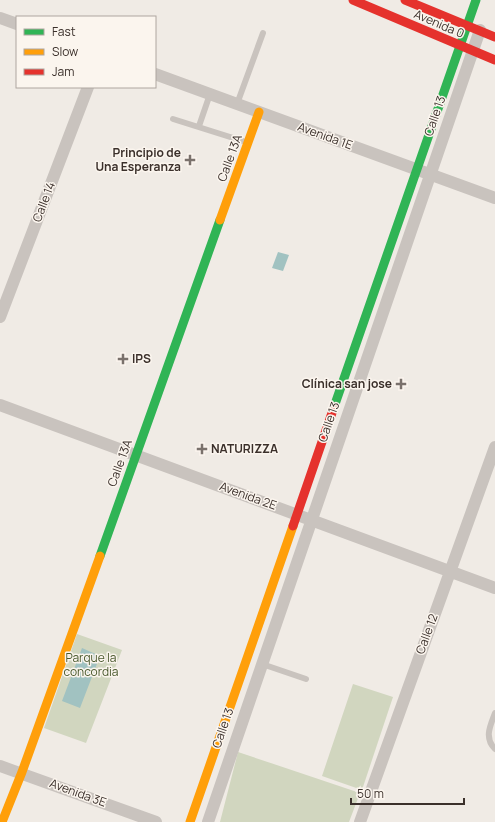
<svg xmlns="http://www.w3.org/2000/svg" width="495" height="822" font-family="Manrope,sans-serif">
<rect width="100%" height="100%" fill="#f0ebe5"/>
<!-- green -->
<path fill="#d1d6bf" d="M77 634 122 650 86 743 44 728Z
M353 684 393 697 362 790 322 776Z
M238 752 360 793 349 822H220Z"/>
<!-- water -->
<path fill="#a1c2c1" d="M278 252 289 255 283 271 272 268Z
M82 648 100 656 80 708 62 701Z"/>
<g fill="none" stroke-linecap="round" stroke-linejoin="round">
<!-- lane -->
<path stroke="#c9c3be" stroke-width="6" d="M237 104 263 33
M173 119 246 142
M199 126 210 94
M262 664 306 679
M495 713C490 726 484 738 495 749"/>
<!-- street -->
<path stroke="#c9c3be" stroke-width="12" d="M0 18 17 24
M155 74 495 198
M0 317 88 87
M0 405 495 588
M0 766 156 822
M208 822 480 30
M360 822 495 447"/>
<!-- fast -->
<path stroke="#30b455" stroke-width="9" d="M334 407 476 0
M100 556 220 220"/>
<!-- slow -->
<path stroke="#ff9f0a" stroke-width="9" d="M220 220 259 112
M2 822 22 772 100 556
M190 822 293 526"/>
<!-- jam -->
<path stroke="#e5322d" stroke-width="9" d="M353 0 495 60
M405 0 495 37
M293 526 334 407"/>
</g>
<!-- markers -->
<g fill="#7a716c" stroke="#fbf5ee" stroke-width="1.5">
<path d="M188 154h4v4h4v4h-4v4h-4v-4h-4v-4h4z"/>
<path d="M121 353h4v4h4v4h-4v4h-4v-4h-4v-4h4z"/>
<path d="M399 378h4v4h4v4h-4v4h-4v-4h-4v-4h4z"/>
<path d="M200 443h4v4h4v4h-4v4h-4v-4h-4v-4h4z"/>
</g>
<g text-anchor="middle" stroke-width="3" stroke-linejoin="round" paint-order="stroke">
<!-- street labels -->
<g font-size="12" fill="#3b302b" stroke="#fbf5ee">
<text transform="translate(439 24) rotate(23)" y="4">Avenida 0</text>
<text transform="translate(435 116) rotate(-71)" y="4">Calle 13</text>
<text transform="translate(325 136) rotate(20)" y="4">Avenida 1E</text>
<text transform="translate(230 158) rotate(-70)" y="4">Calle 13A</text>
<text transform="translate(44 202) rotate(-69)" y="4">Calle 14</text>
<text transform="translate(329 422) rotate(-71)" y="4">Calle 13</text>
<text transform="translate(120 463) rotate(-70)" y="4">Calle 13A</text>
<text transform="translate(248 496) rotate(20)" y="4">Avenida 2E</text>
<text transform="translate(427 634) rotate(-70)" y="4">Calle 12</text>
<text transform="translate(223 728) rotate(-71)" y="4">Calle 13</text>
<text transform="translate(78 793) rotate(20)" y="4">Avenida 3E</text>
</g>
<!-- poi labels -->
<g font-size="12" font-weight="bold" fill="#3b302b" stroke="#fbf5ee" text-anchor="end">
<text x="181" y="157">Principio de<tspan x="181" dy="14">Una Esperanza</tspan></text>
<text x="132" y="363" text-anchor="start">IPS</text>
<text x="392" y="388">Clínica san jose</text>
<text x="211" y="453" text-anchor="start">NATURIZZA</text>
</g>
<!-- park labels -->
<g font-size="12" fill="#4a5a2e" stroke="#fbf5ee">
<text x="91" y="662">Parque la<tspan x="91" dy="14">concordia</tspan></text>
</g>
</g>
<!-- legend -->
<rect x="16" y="16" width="140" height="72" fill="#fbf5ee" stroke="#aea6a0"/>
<rect x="24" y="29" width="20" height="6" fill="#30b455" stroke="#aea6a0"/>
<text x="52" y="36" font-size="12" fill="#3b302b">Fast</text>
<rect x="24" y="49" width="20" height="6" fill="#ff9f0a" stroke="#aea6a0"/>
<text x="52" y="56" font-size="12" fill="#3b302b">Slow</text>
<rect x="24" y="69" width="20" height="6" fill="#e5322d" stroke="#aea6a0"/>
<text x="52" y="76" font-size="12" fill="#3b302b">Jam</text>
<!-- scale -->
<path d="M351 798v6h113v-6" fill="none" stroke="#3b302b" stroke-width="2"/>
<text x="357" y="798" font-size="12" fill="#3b302b" stroke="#fbf5ee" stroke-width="3" paint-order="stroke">50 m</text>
</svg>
